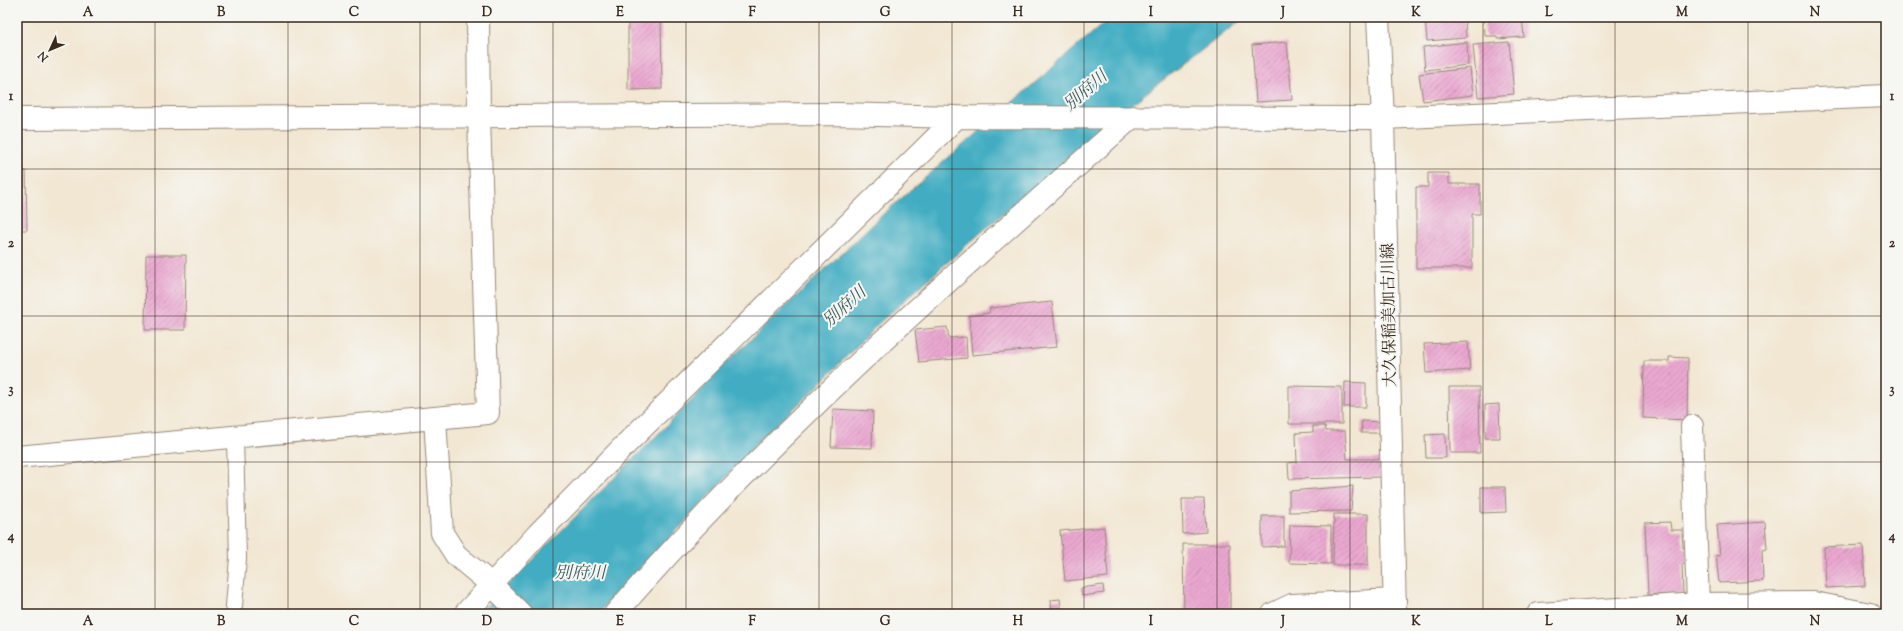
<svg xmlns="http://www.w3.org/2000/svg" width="1903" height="631" font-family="'Sorts Mill Goudy','Noto Serif JP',serif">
<defs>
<pattern id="building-hatch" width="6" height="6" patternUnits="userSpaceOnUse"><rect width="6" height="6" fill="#eba8d1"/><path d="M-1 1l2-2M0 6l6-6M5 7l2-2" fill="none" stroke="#c089a9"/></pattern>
</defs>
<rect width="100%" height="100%" fill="#f6f6f2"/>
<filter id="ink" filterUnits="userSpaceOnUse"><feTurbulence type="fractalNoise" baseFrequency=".025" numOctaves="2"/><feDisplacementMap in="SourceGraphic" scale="8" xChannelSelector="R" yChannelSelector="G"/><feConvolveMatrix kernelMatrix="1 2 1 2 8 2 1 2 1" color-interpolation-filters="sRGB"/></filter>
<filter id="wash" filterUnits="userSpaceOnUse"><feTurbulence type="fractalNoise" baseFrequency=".012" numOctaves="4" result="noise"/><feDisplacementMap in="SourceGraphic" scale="16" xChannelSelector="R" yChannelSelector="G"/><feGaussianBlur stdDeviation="0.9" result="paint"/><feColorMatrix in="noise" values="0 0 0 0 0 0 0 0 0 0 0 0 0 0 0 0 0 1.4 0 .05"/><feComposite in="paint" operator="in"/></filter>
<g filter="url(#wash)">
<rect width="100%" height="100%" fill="#f2e7d3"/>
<!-- water -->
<path fill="#43adc2" stroke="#3f6c70" d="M1111 17H1245L1094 133 1038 185 985 229 879 323 815 389 764 436 692 515 616 593 599 614H478L693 399 723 366 881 216Z"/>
<g id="blocks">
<!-- building -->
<path fill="url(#building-hatch)" d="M628 17H661L662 89 628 90Z
M1441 17H1465L1466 38 1427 41 1425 18Z
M1484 17H1522L1524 37 1497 39V36H1485Z
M1287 42 1292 100 1256 102 1252 45Z
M1467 42 1468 65 1425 70 1423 47Z
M1509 42 1514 94 1478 97 1473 45Z
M1470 68 1473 95 1423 101 1419 74Z
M17 171H26L27 230H17Z
M1428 173H1449V184H1480V214H1472V268H1416V187H1428Z
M146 255H186L185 330H145Z
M1052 302 1057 347 972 355 969 316 989 313 990 308Z
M947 327 949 338 966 337 967 358 919 362 915 330Z
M1468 342 1470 370 1426 373 1424 344Z
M1669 357 1688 358 1687 420 1643 418 1644 361H1669Z
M1345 382 1366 383V407H1344Z
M1289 386 1342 387V424H1289Z
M1449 387H1479L1480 453H1450Z
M1499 404 1500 438H1485V405Z
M833 409 873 411 872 448 831 447Z
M1362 421 1381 422V433H1361Z
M1313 426H1325L1326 431H1345L1347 459H1380L1381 477 1289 479 1288 463 1297 462 1296 433 1313 432Z
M1445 434 1446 458H1426L1425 435Z
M1353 486 1351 511 1289 512V491Z
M1481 487H1505L1506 512 1481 513Z
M1182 499H1204L1206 532 1183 534Z
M1334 514H1368V565H1333Z
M1262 516H1284V546L1262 547Z
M1670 522 1671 530H1682L1683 548H1687L1688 564H1682L1683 594 1648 595 1645 523Z
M1765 522 1767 549 1762 550 1763 581 1719 583 1716 555 1720 556 1717 525Z
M1290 525 1331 526V564L1289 563Z
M1104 527 1108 577 1065 581 1060 531Z
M1183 544H1230V614H1184Z
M1863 545 1865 586 1826 588 1824 547Z
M1103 585 1104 593 1082 596 1081 588Z
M1060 599 1062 614H1052L1051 600Z"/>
</g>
</g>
<g filter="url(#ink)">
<use href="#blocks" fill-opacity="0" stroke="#968878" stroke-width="1"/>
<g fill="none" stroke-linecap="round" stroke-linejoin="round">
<defs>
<path id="service" d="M234 606 238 558 235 438"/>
<path id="minor" d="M17 119 838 114 957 117 1383 118 1886 96
M435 418 442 533 456 555 491 584 521 614
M1692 426 1698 604
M17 457 488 413 479 116 478 17
M465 614 537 535 629 441 957 117
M615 614C772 433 953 276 1132 117
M1273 614 1292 605 1395 600
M1538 614 1698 604 1814 603 1870 614"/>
<path id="secondary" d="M1378 17 1383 118 1395 614"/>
</defs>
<!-- service casing -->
<use href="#service" stroke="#968878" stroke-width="18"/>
<!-- minor casing -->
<use href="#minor" stroke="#968878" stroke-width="24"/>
<!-- secondary casing -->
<use href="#secondary" stroke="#968878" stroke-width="24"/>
<!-- service -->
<use href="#service" stroke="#fff" stroke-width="16"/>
<!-- minor -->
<use href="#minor" stroke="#fff" stroke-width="22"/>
<!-- secondary -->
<use href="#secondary" stroke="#fff" stroke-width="22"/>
</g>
</g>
<!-- grid -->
<path fill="none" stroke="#3b2a1e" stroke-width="1" stroke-opacity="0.55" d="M155 17V614M288 17V614M420 17V614M553 17V614M686 17V614M819 17V614M952 17V614M1084 17V614M1217 17V614M1350 17V614M1483 17V614M1615 17V614M1748 17V614M17 169H1886M17 316H1886M17 462H1886"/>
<g text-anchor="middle" stroke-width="4" stroke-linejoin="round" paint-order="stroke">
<!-- street labels -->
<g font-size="16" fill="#3b2a1e" stroke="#f6f6f2">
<text transform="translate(1388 315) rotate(-91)" y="6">大久保稲美加古川線</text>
</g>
<!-- water labels -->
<g font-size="17" font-style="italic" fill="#3e5e60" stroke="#f6f6f2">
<text transform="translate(1085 90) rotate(-41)" y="6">別府川</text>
<text transform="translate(844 306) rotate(-42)" y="6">別府川</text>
<text x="580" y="578">別府川</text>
</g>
</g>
<!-- margin -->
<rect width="1903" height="631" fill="none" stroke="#f6f6f2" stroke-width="44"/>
<!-- north arrow -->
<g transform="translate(50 50) rotate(226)" stroke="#f6f6f2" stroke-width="3" paint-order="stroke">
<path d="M0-3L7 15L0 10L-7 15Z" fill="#3b2a1e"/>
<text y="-6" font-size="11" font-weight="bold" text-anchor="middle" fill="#3b2a1e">N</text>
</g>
<rect x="22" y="22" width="1859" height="587" fill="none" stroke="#3b2a1e" stroke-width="1.5"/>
<g font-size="13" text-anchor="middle" font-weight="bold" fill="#3b2a1e">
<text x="88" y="16">A</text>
<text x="221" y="16">B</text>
<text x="354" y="16">C</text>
<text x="487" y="16">D</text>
<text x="620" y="16">E</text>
<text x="752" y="16">F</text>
<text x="885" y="16">G</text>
<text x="1018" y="16">H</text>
<text x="1151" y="16">I</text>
<text x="1283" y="16">J</text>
<text x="1416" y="16">K</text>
<text x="1549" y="16">L</text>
<text x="1682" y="16">M</text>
<text x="1815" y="16">N</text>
<text x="11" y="100">1</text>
<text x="1892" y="100">1</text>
<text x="11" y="247">2</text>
<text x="1892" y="247">2</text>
<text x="11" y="393">3</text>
<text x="1892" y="393">3</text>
<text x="11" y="540">4</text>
<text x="1892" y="540">4</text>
<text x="88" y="625">A</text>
<text x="221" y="625">B</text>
<text x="354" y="625">C</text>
<text x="487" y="625">D</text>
<text x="620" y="625">E</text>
<text x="752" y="625">F</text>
<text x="885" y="625">G</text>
<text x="1018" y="625">H</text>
<text x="1151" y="625">I</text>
<text x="1283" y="625">J</text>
<text x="1416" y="625">K</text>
<text x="1549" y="625">L</text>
<text x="1682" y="625">M</text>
<text x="1815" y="625">N</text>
</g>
</svg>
